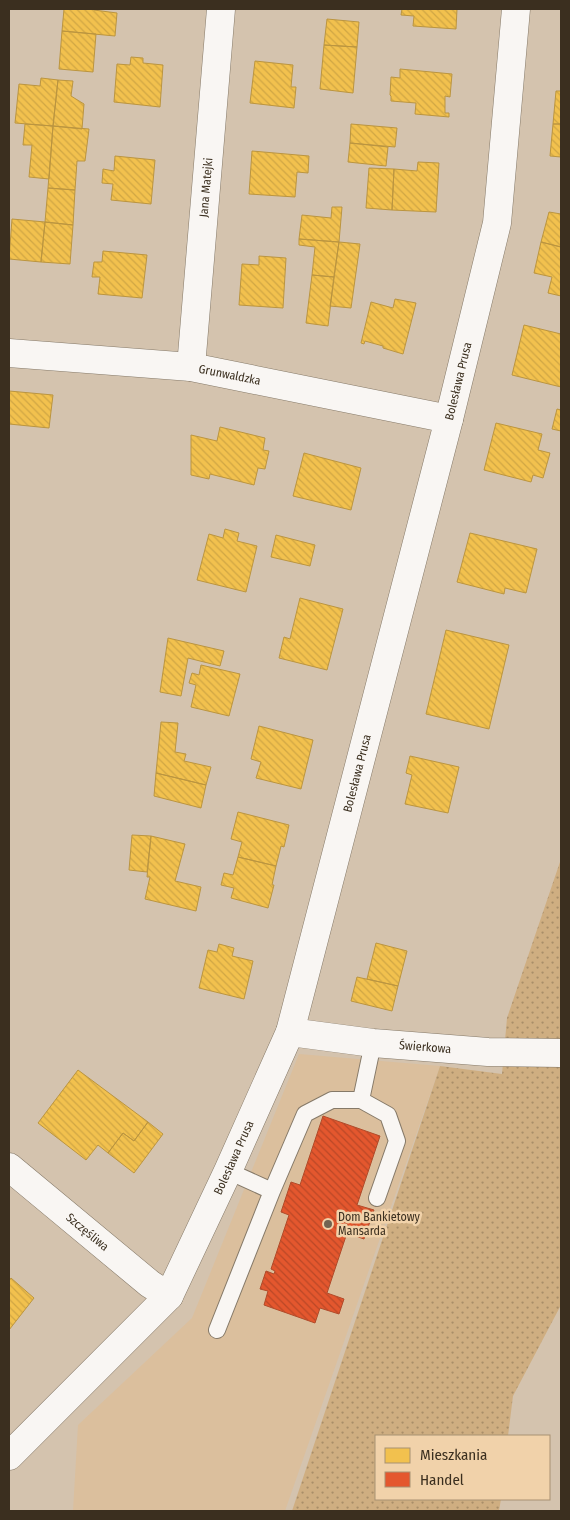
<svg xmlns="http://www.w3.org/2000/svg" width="570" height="1520" font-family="'Fira Sans Condensed',sans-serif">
<defs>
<pattern id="grass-dots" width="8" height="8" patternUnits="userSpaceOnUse" patternTransform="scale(1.25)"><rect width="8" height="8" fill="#cfae81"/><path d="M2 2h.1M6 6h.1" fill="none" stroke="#a98e69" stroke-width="1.8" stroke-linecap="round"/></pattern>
<pattern id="homes-back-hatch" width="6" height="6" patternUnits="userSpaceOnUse" patternTransform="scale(1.25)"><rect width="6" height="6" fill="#f2c14e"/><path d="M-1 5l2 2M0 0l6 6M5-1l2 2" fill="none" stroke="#d0a644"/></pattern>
<pattern id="shops-back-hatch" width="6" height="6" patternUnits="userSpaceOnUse" patternTransform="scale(1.25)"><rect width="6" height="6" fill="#e4572e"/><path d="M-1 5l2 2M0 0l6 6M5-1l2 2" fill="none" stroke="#ba4827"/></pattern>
</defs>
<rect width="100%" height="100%" fill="#d4c3ae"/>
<!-- built -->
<path fill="#dbbf9d" d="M299 1054 440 1066 285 1511H73L78 1425 192 1318Z"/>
<!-- grass -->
<path fill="url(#grass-dots)" d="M561 859V1305L513 1396 508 1436H376V1499H501L499 1511H292L440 1066 502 1074 507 1018Z"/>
<!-- homes -->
<path fill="url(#homes-back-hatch)" stroke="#bb9540" d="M64 9H94V10L117 13 115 36 62 31Z
M402 9H457L456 29 413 26 414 16 401 15Z
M327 19 359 22 357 47 324 45Z
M62 31 96 34 93 72 59 69Z
M324 45 357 47 353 93 320 89Z
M131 57 143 58V63L163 65 160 107 114 102 117 64 130 65Z
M255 61 293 65 291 87H296L294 108 250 103Z
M400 69 452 74 450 97 445 96V113H449V117L415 114 416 103 391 101V96L390 95 391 77 400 78Z
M41 78 58 80 53 126 15 123 19 84 40 86Z
M58 80 73 81 71 96 84 104 82 129 53 126Z
M556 91H561V124H553Z
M25 124 53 126 49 179 29 177 32 145H23Z
M351 124 397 128 395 147 350 143Z
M553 124H561V157L550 156Z
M53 126 89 129 85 161H77L75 190 48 188Z
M350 143 388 147 386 166 348 162Z
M252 151 309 156 308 173 297 172 295 197 249 194Z
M115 156 155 160 151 204 111 200 113 184 102 183 103 169 114 171Z
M418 162 439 163 436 212 392 210 394 169 417 171Z
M369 168 394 169 392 210 366 208Z
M48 188 75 190 73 225 45 222Z
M332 207H342L339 242 299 239 302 215 331 218Z
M549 212 561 214V247L541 242Z
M12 219 45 222 41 262 9 259Z
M45 222 73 225 70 264 41 262Z
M299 239 339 242 334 277 312 275 315 247 299 245Z
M339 242 360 244 351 308 330 306Z
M541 242 561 247V296L548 293 552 277 534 273Z
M103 251 147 255 142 298 98 294 100 277H92L94 262H102Z
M259 256 286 258 283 308 239 305 242 264 259 265Z
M312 275 334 277 328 326 306 323Z
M395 299 416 303 403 354 383 348V346L365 341 364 344 361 343 371 302 393 308Z
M524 325 561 334V387L512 375Z
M9 391 53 395 49 428 9 424Z
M557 409 561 410V431L552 429Z
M496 423 542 434 538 450 550 453 543 478 533 475 531 482 484 470Z
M220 427 265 438 263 450 269 451 265 469 258 468 254 485 210 474 209 479 191 475V435L217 441Z
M304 453 361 468 351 510 293 496Z
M225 529 239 533 237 541 257 546 246 592 197 580 209 534 223 538Z
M470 533 537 549 526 593 505 588 504 594 457 582Z
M276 535 315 545 310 566 271 557Z
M300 598 343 609 327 670 279 658 284 637 290 639Z
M446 630 509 645 489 729 426 714Z
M168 638 224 651 220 666 188 658 181 696 160 692Z
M201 665 240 674 229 716 191 707 196 685 189 683 192 673 199 675Z
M161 722 178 723 175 752 186 754 184 761 211 767 206 785 156 773Z
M259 726 313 740 301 789 256 778 261 762 251 759Z
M410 756 459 767 448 813 405 804 412 775 406 773Z
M156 773 206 785 201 808 154 796Z
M238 812 289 825 284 847 281 846 276 866 238 857 242 842 231 839Z
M132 835 151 836 147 872 129 870Z
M151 836 185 844 175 881 201 887 196 911 145 899 150 877H147Z
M238 857 276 866 272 885H274L268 908 231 898 234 888 221 885 224 873 233 875Z
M376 943 407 951 398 986 367 979Z
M219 944 234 948 232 956 253 961 244 999 199 988 208 950 217 952Z
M357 977 398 986 392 1011 351 1001Z
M78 1070 148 1122 134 1141 123 1133 108 1153 98 1145 86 1160 38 1123Z
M148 1122 163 1134 134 1173 108 1153 123 1133 134 1141Z
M11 1278 34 1298 9 1330V1281Z"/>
<!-- shops -->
<path fill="url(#shops-back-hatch)" stroke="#b14b2a" d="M323 1116 380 1136 357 1205 374 1210 364 1239 347 1233 327 1293 344 1299 339 1314 320 1308 315 1323 264 1305 268 1291 260 1289 266 1271 274 1274 275 1271 271 1269 289 1215 281 1212 291 1182 300 1185Z"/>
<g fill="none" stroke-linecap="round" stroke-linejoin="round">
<defs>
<path id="service" d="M361 1100 388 1115 397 1141 377 1198
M272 1191 305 1114 332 1100H361L373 1043
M217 1330 272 1191 228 1171"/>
<g id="minor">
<path id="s1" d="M9 353 191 367 449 419"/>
<path id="s2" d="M191 367 221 9"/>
<path id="s3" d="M290 1032 373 1043 488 1052 561 1053"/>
<path id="s4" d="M9 1167 150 1284 169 1296"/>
<path id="s5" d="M9 1456 169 1296 228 1171 290 1032 449 419 497 223 516 9"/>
</g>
</defs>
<!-- service casing -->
<use href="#service" stroke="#857968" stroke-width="18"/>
<!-- minor casing -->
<use href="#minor" stroke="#857968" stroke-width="29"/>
<!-- service -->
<use href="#service" stroke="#f9f6f3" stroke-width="16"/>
<!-- minor -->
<use href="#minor" stroke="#f9f6f3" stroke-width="28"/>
</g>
<!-- markers -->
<circle fill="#716351" stroke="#f1d2aa" stroke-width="2" cx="328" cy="1224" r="5"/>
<g text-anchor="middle" stroke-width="5" stroke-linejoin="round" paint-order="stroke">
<!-- street labels -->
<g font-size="12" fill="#3b2f1f" stroke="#f1d2aa">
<text dy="4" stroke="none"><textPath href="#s2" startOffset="180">Jana Matejki</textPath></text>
<text dy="4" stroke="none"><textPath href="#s1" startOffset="222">Grunwaldzka</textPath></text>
<text dy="4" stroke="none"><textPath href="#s5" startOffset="1189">Bolesława Prusa</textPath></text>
<text dy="4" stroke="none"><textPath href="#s5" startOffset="784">Bolesława Prusa</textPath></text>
<text dy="4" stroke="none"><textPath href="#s3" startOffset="136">Świerkowa</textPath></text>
<text dy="4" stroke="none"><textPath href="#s5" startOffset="379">Bolesława Prusa</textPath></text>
<text dy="4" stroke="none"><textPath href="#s4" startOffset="102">Szczęśliwa</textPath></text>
</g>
<!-- poi labels -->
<g font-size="12" fill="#3b2f1f" stroke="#f1d2aa" text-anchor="start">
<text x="338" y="1221">Dom Bankietowy<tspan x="338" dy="14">Mansarda</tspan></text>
</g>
</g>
<!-- border -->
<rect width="570" height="1520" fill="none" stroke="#3b2f1f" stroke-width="20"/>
<!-- legend -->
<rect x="375" y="1435" width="175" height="65" fill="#f1d2aa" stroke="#a89172"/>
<rect x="385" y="1448" width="25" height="15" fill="#f2c14e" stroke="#a89172"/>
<text x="420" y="1460" font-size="15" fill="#3b2f1f">Mieszkania</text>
<rect x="385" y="1472" width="25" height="15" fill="#e4572e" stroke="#a89172"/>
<text x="420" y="1485" font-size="15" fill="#3b2f1f">Handel</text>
</svg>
